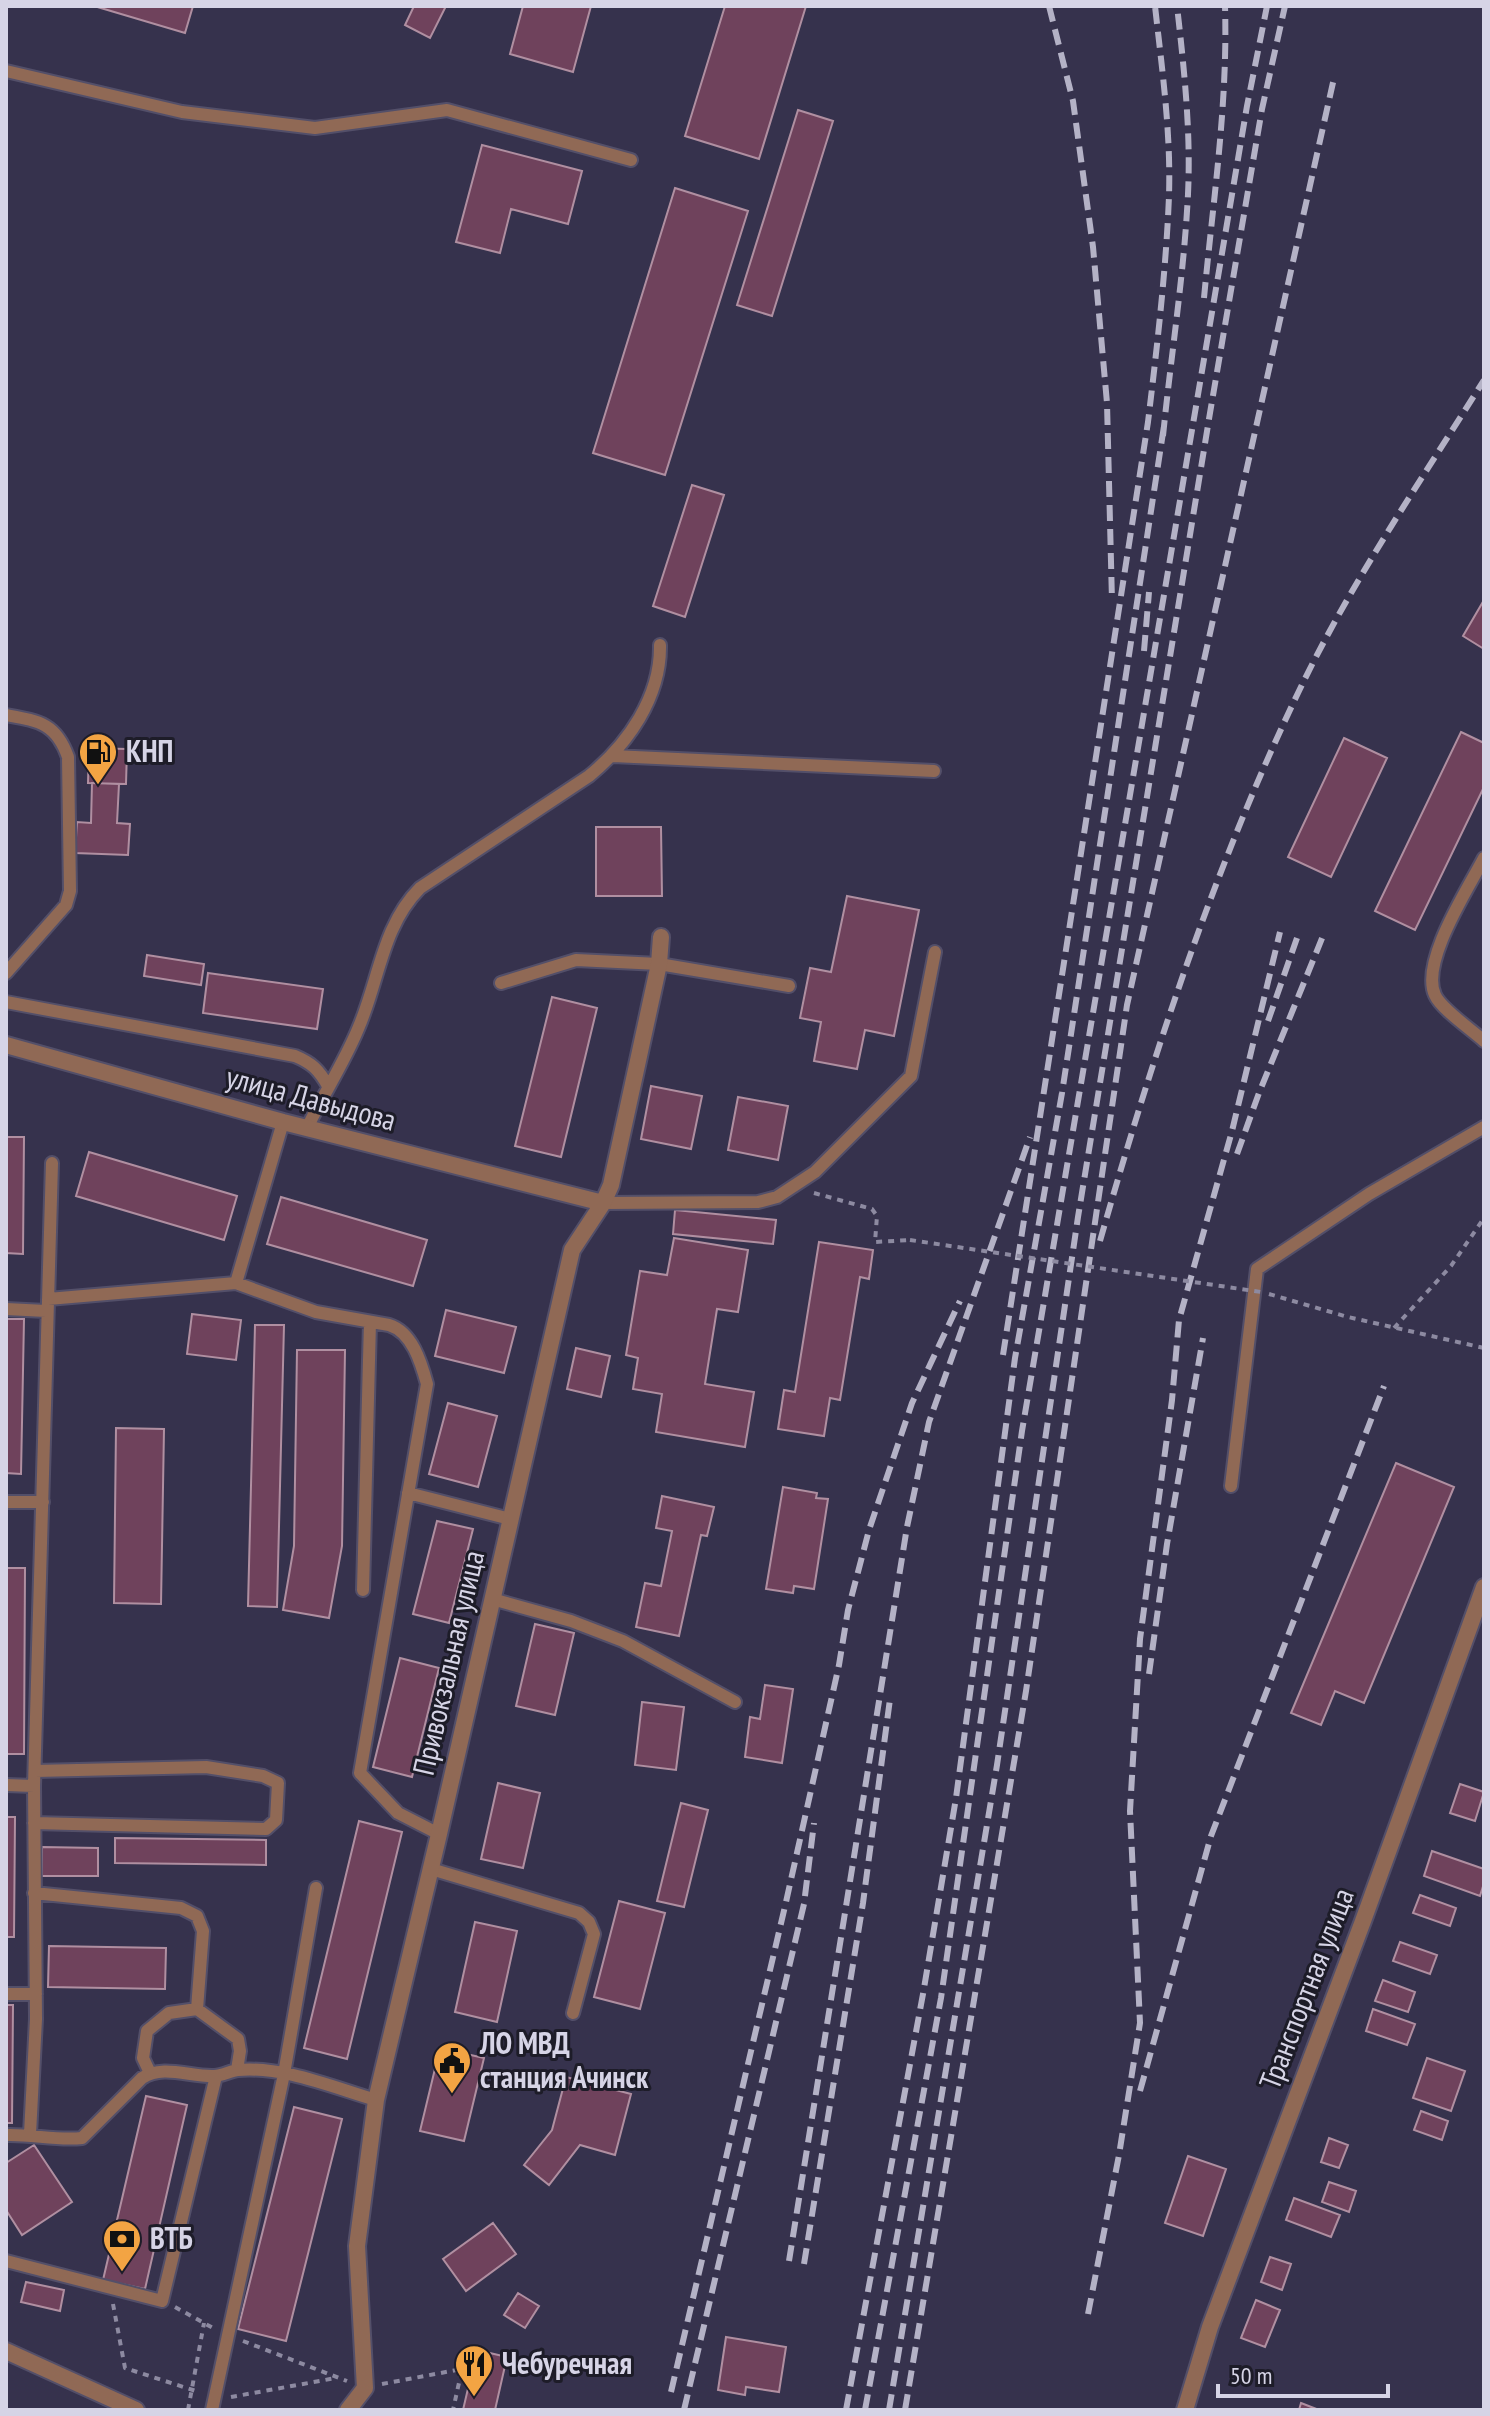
<svg xmlns="http://www.w3.org/2000/svg" width="1490" height="2416" font-family="'PT Sans Narrow',sans-serif">
<rect width="100%" height="100%" fill="#36324d"/>
<!-- building -->
<path fill="#6f425c" stroke="#b08fa1" stroke-width="2" d="M94 6H193L185 33Z
M414 6H446L430 38 405 25Z
M523 6H591L573 72 510 54Z
M725 6H806L759 159 685 136Z
M798 110 833 121 772 316 737 305Z
M482 145 582 171 568 224 511 209 500 253 456 242Z
M675 188 748 211 665 475 593 453Z
M692 485 724 495 685 617 653 606Z
M1484 600V649L1463 636Z
M1461 732 1484 743V787L1415 930 1375 911Z
M1344 738 1387 758 1331 877 1288 857Z
M89 748 127 749 126 784 88 783Z
M92 783 119 784 117 823 130 824 128 855 75 853 77 822 91 823Z
M596 827H661L662 896H596Z
M847 896 919 910 894 1036 865 1030 857 1069 814 1061 821 1022 800 1018 810 968 831 972Z
M147 955 204 964 201 985 144 976Z
M208 973 323 989 317 1029 203 1013Z
M552 997 597 1008 561 1157 515 1146Z
M651 1086 702 1096 691 1149 641 1139Z
M738 1097 788 1106 778 1160 728 1150Z
M6 1137H24L23 1254 6 1253Z
M89 1152 237 1196 224 1240 76 1196Z
M281 1197 427 1240 413 1286 267 1244Z
M675 1210 776 1220 773 1244 673 1234Z
M674 1238 748 1250 738 1312 717 1309 705 1384 754 1392 745 1447 656 1432 662 1394 633 1389 638 1358 626 1355 640 1271 667 1275Z
M819 1242 873 1250 869 1279 860 1277 840 1400 830 1398 824 1436 778 1429 784 1390 795 1392Z
M446 1310 516 1327 504 1373 435 1356Z
M192 1314 241 1320 236 1360 187 1354Z
M6 1319H24L21 1474 6 1473Z
M255 1325H284L277 1607 248 1606Z
M576 1348 610 1356 601 1397 567 1389Z
M297 1350H345L342 1546 329 1618 283 1610 294 1546Z
M448 1403 497 1416 478 1487 429 1474Z
M116 1428 164 1429 161 1604 114 1603Z
M1396 1463 1454 1487 1364 1703 1335 1691 1321 1725 1291 1713Z
M783 1487 817 1493 816 1498 828 1499 814 1589 794 1586 793 1593 766 1589Z
M662 1496 714 1507 707 1536 701 1535 679 1636 636 1627 645 1583 661 1586 672 1531 656 1528Z
M437 1521 473 1529 449 1623 413 1614Z
M6 1568H25L24 1754H6Z
M535 1624 574 1633 555 1715 516 1706Z
M400 1658 439 1668 412 1777 373 1767Z
M765 1685 793 1689 782 1763 745 1757 750 1717 760 1719Z
M642 1702 684 1707 676 1770 635 1765Z
M498 1783 540 1793 523 1868 481 1859Z
M1460 1784 1484 1792 1475 1821 1450 1813Z
M681 1803 708 1810 684 1907 657 1901Z
M6 1817H15L14 1937H6Z
M359 1821 402 1832 347 2059 304 2048Z
M115 1838 266 1840V1865L115 1863Z
M42 1847 98 1848V1876H42Z
M1432 1851 1484 1869V1883L1480 1896 1424 1876Z
M1420 1895 1456 1908 1450 1926 1413 1913Z
M619 1901 665 1913 640 2009 594 1997Z
M475 1922 517 1931 497 2022 455 2012Z
M1400 1942 1437 1955 1430 1974 1393 1961Z
M49 1946 166 1948 165 1989 48 1987Z
M1383 1980 1415 1992 1408 2012 1375 2001Z
M6 2005H13L12 2123H6Z
M1373 2009 1415 2024 1407 2045 1366 2031Z
M440 2048 484 2058 464 2141 420 2131Z
M1427 2058 1465 2071 1451 2111 1413 2098Z
M566 2077 631 2094 615 2155 580 2145 549 2185 524 2165 552 2130Z
M146 2096 187 2105 145 2289 103 2280Z
M294 2107 342 2119 286 2341 238 2329Z
M1421 2111 1448 2121 1442 2140 1414 2130Z
M1329 2138 1348 2145 1339 2168 1321 2162Z
M34 2145 72 2202 22 2235 6 2210V2163Z
M1188 2156 1226 2169 1203 2236 1165 2223Z
M1329 2182 1356 2191 1349 2212 1322 2202Z
M1294 2198 1340 2215 1331 2237 1286 2220Z
M493 2223 516 2254 466 2291 443 2259Z
M1270 2257 1291 2264 1282 2290 1261 2282Z
M26 2282 64 2290 60 2311 21 2302Z
M518 2293 539 2306 525 2328 504 2315Z
M1256 2300 1280 2310 1265 2347 1241 2338Z
M726 2337 786 2347 779 2392 746 2387 745 2395 718 2390Z
M477 2350 507 2357 495 2410H463Z
M1301 2403 1319 2410H1299Z"/>
<g fill="none" stroke-linecap="round" stroke-linejoin="round">
<defs>
<path id="lane" d="M6 71 182 112 315 128 447 110 631 160
M6 715C39 721 56 723 68 757L70 891 66 905 6 973
M613 756 934 771
M1484 858C1468 889 1420 962 1435 995 1441 1009 1472 1030 1484 1041
M501 983 576 960 659 964 789 986
M6 1002 295 1056C312 1063 319 1070 328 1086
M307 1128C323 1095 344 1063 358 1029 379 981 382 926 420 888L589 776C628 744 661 697 660 645
M603 1203 758 1202 777 1197 815 1172 911 1076 935 952
M236 1283 283 1122
M48 1299 236 1283 316 1312 389 1325C412 1332 421 1362 427 1384L360 1773 398 1813 439 1834
M6 1309 46 1311
M1231 1486 1257 1269 1369 1194 1484 1127
M408 1493 510 1519
M6 1502H43
M363 1590 370 1322
M492 1599 571 1621 623 1641 735 1702
M6 1785 34 1786
M34 1823 266 1829 276 1820 278 1783 263 1776 206 1767 35 1771
M431 1869 579 1913 589 1922 594 1934 573 2013
M34 1893 181 1908 197 1916 203 1931 197 2009 238 2039 240 2051 237 2070
M6 1994H36
M150 2073 143 2058 147 2031 169 2013 197 2009
M30 2134 36 2019 34 1786 52 1163
M6 2135C32 2134 57 2141 82 2138L142 2078C163 2064 190 2077 214 2076 222 2076 230 2071 238 2070 283 2066 332 2087 376 2100
M6 2261 162 2301 216 2076
M212 2410 284 2074 316 1888"/>
<path id="street" d="M6 1045 283 1122 603 1203
M6 2351 136 2410
M348 2410 365 2388 357 2246 376 2100 439 1834 572 1250 603 1203 611 1185 659 964 661 937
M1185 2410 1210 2327 1363 1921 1484 1587"/>
</defs>
<!-- lane casing -->
<use href="#lane" stroke="#534f69" stroke-width="16"/>
<!-- street casing -->
<use href="#street" stroke="#534f69" stroke-width="20"/>
<!-- path -->
<path stroke="#8d8aa1" stroke-width="4" stroke-dasharray="6 6" stroke-linecap="butt" d="M814 1193 872 1209 877 1216 875 1242 910 1240
M1269 1294 1348 1317 1484 1348
M1394 1328 1451 1266 1484 1218
M113 2304 125 2368 199 2392
M175 2307 213 2328
M243 2341 347 2381
M382 2384 462 2369 453 2410
M231 2397 336 2378
M188 2410 204 2323"/>
<!-- lane -->
<use href="#lane" stroke="#906955" stroke-width="12"/>
<!-- street -->
<use href="#street" stroke="#906955" stroke-width="16"/>
<!-- rail -->
<path stroke="#b4b2c6" stroke-width="6" stroke-dasharray="16 8" stroke-linecap="butt" d="M1049 6 1073 101 1093 247 1107 403 1112 601
M1204 298C1213 201 1228 103 1225 6
M1163 436C1171 355 1184 275 1188 194 1191 131 1184 68 1177 6
M1144 651 1149 592
M1268 1021 1297 938
M1237 1154 1259 1093 1325 931
M1100 1241C1153 1055 1214 868 1298 693 1350 584 1420 482 1484 380
M1003 1355 1148 422C1157 347 1166 271 1169 196 1171 132 1162 69 1155 6
M1149 1674 1167 1544 1203 1338
M1140 2091 1211 1836 1384 1386
M789 2261 907 1527 929 1422 1030 1137
M804 2264 863 1903 890 1699
M1088 2314 1119 2155 1140 2023 1130 1811 1140 1639 1172 1400 1179 1320 1232 1131 1280 932
M671 2392 786 1902 839 1665 848 1610 869 1530 912 1403 960 1301
M684 2410 804 1904 814 1823
M846 2410 923 1994 956 1798 1015 1358 1062 1093 1164 426
M865 2410 941 1998 1022 1431 1247 106 1267 6
M889 2410 997 1765 1078 1217 1210 413 1262 109 1285 6
M905 2410 1026 1691 1127 1005 1334 78"/>
<!-- path-bridge -->
<path stroke="#8d8aa1" stroke-width="4" stroke-dasharray="6 6" stroke-linecap="butt" d="M910 1240 1261 1292"/>
</g>
<!-- icons -->
<defs>
<symbol id="fuel-pin" viewBox="-11 -11 22 30"><path d="M0 17L-7.5 6A9.5 9.5 0 1 1 7.5 6Z" fill="#f3a443" stroke="#1d1c28"/><path d="M-5.5-6h7V0h2V4h1.3V-2.5L3-4.5l.8-.8L6-3V5H2.5V1h-1V6h-7ZM-4.2-4.7v3.2H.2V-4.7Z" fill="#111"/></symbol>
<symbol id="civic-pin" viewBox="-11 -11 22 30"><path d="M0 17L-7.5 6A9.5 9.5 0 1 1 7.5 6Z" fill="#f3a443" stroke="#1d1c28"/><path d="M-.6-6.5H3V-4.5H.6V-3L4-1V1h2V6H-6V1h2V-1L-.6-3ZM-1.2 2.5V6h2.4V2.5Z" fill="#111"/></symbol>
<symbol id="bank-pin" viewBox="-11 -11 22 30"><path d="M0 17L-7.5 6A9.5 9.5 0 1 1 7.5 6Z" fill="#f3a443" stroke="#1d1c28"/><path d="M-6-4H6V4H-6ZM0-2.3a2.3 2.3 0 1 0 0 4.6a2.3 2.3 0 1 0 0-4.6Z" fill="#111"/></symbol>
<symbol id="restaurant-pin" viewBox="-11 -11 22 30"><path d="M0 17L-7.5 6A9.5 9.5 0 1 1 7.5 6Z" fill="#f3a443" stroke="#1d1c28"/><path d="M-5-6h1v4h1v-4h1v4h1v-4h1v5L-1.5 .5V6h-2V.5L-5-1ZM5-6V6H3V1.5H1.5Q1.5-4 5-6Z" fill="#111"/></symbol>
</defs>
<g fill-rule="evenodd">
<use href="#fuel-pin" x="76" y="730" width="44" height="60"/>
<use href="#civic-pin" x="430" y="2039" width="44" height="60"/>
<use href="#bank-pin" x="100" y="2217" width="44" height="60"/>
<use href="#restaurant-pin" x="452" y="2342" width="44" height="60"/>
</g>
<g text-anchor="middle" stroke-width="6" stroke-linejoin="round" paint-order="stroke">
<!-- poi labels -->
<g font-size="30" font-weight="bold" fill="#d6d4e6" stroke="#1d1c28" text-anchor="start">
<text x="126" y="762">КНП</text>
<text x="480" y="2054">ЛО МВД<tspan x="480" dy="34">станция Ачинск</tspan></text>
<text x="150" y="2249">ВТБ</text>
<text x="502" y="2374">Чебуречная</text>
</g>
<!-- street labels -->
<g font-size="30" fill="#d6d4e6" stroke="#1d1c28">
<text transform="translate(311 1099) rotate(15)" y="10">улица Давыдова</text>
<text transform="translate(449 1663) rotate(-77)" y="10">Привокзальная улица</text>
<text transform="translate(1307 1989) rotate(-69)" y="10">Транспортная улица</text>
</g>
</g>
<!-- border -->
<rect width="1490" height="2416" fill="none" stroke="#d6d4e6" stroke-width="16"/>
<!-- scale -->
<path d="M1218 2384v12h170v-12" fill="none" stroke="#d6d4e6" stroke-width="4"/>
<text x="1230" y="2384" font-size="24" fill="#d6d4e6" stroke="#1d1c28" stroke-width="6" paint-order="stroke">50 m</text>
</svg>
